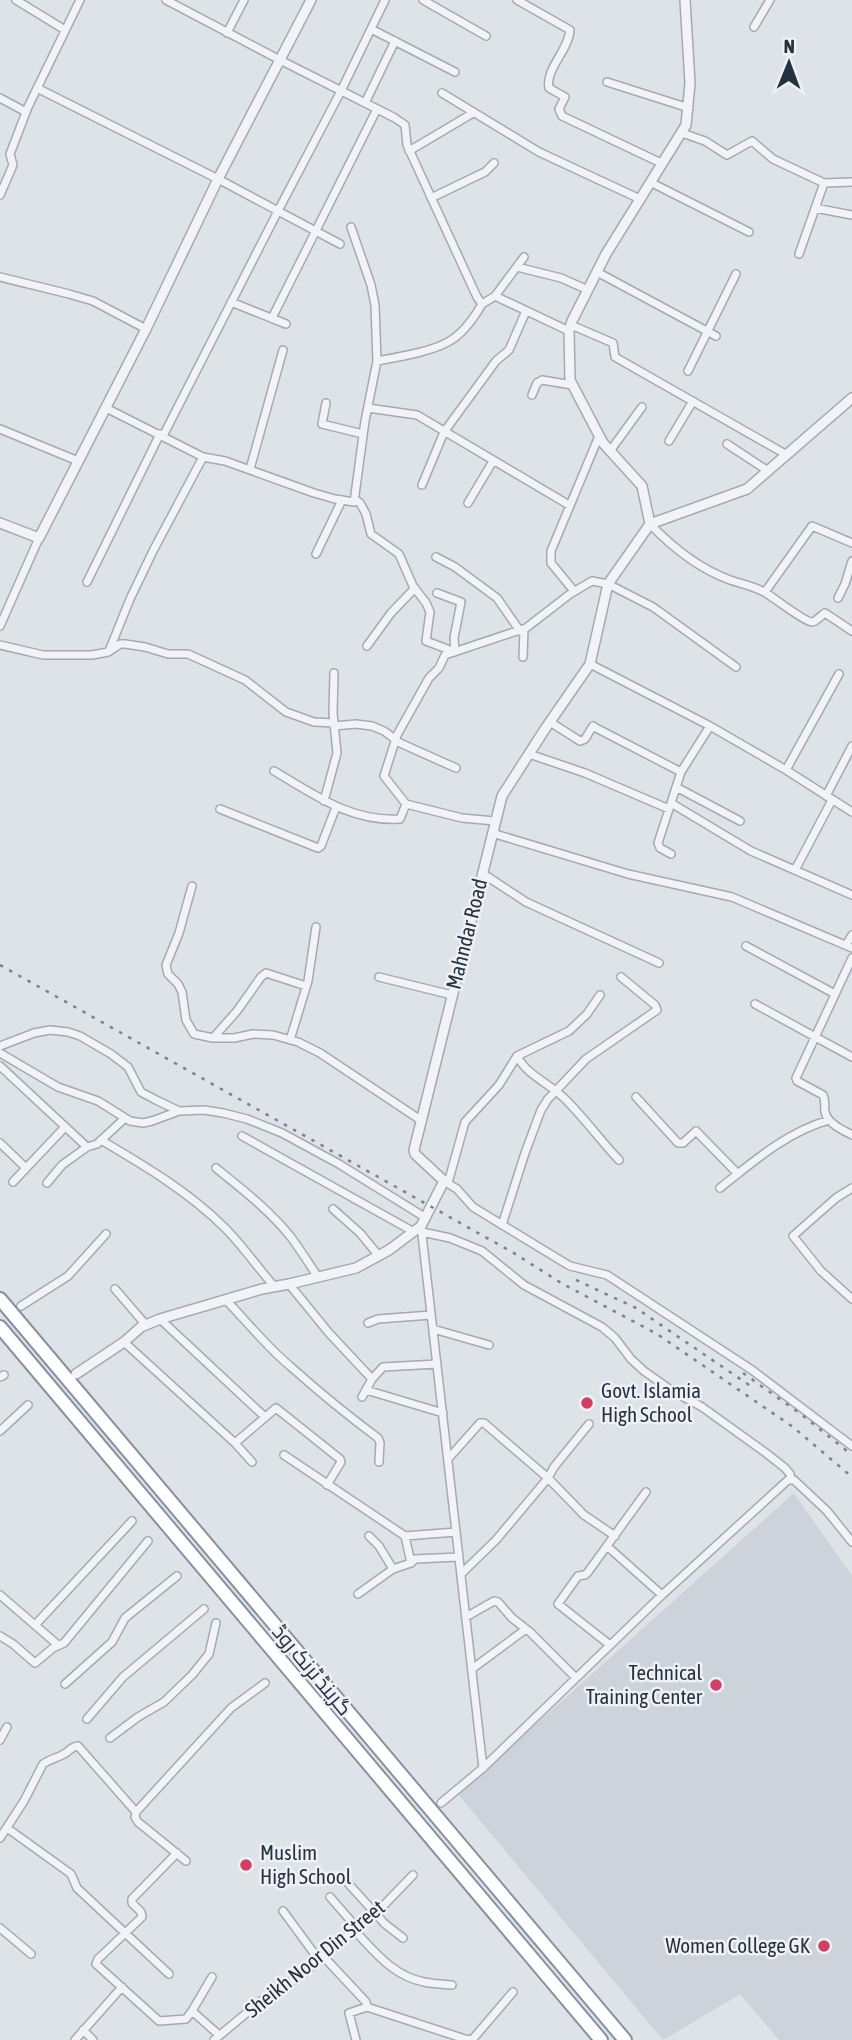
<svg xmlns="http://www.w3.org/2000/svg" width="852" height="2040" font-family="'Asap Condensed',Cairo,sans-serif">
<rect width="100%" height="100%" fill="#dee3e8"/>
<!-- built -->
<path fill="#ccd3da" d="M794 1493 852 1576V2040H779L740 1994 663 2040 458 1794Z"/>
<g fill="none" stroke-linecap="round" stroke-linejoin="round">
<defs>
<path id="minor" d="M16 0 65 30
M166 0 280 60 395 118 405 125 407 145 477 297 482 304 495 296 569 331
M423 0 486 36
M517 0 570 30C569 50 545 69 549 88L565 97 559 109 562 116 661 163
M754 27 770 0
M371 29 455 72
M227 33 244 0
M607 82 689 108
M37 88 218 179 340 244
M442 93 539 152 640 199
M0 98 26 112
M365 103 395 41
M682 133 705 141 727 155 752 141 773 159 824 183 852 182
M409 151 473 113
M650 182 749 232
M0 195 13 165 10 154 28 107 80 0
M431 198 485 172 494 163
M815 208 852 215
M799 254 824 183
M517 267 561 278 588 290
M597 272 716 336
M0 277 69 294 93 301 146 329
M495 296 524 257
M231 302 286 324
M272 318 377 109
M571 325 613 343 615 357 787 455
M377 361C398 357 430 352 448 342 463 334 474 318 482 304
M688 371 736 274
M532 395 537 383 542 380 572 385
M326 403 322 424 363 434
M106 408 203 457 225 461 314 493 335 499 354 502 365 421 377 361 375 305 371 285 351 227
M368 408 417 415 569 505
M0 429 78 461
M163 436 279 209 341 91 385 0
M669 441 693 401
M727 444 768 471
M610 451 642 407
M250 469 283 350
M422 485 444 432 496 361 509 350 526 311
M356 500 360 503 366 514 371 534 399 554 413 586 426 603 430 612 426 641 455 652 454 638 461 602 437 593
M468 503 493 461
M650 524C672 547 700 569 730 580 742 584 754 586 766 593 774 598 805 622 812 622 816 622 821 615 825 613L852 631
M316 554 342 500
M436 557 455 567 497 598 520 631
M87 582 160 434
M574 591 551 563V551L599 436
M765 592 812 526 852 543
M838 598 845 584 852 561
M0 626 39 538
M0 645 43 655H92L108 652 120 644H125L145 647 168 654H188L245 680 286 712 314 722 334 723
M367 646 391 613 415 588
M109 651 130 599 154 549 203 457
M523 657 524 629
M590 664 710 726 786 770 852 812
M550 722 580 741 585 739 593 726 596 728 681 772
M334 726 356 724 372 726 384 731 400 743 456 768
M529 754 585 773 669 809
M786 770 839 674
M274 771C315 795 351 822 400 819L406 804
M676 787 740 821
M826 796 852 746
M324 801 337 753 333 713 334 673
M671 803 751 851 852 895
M220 809 318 848 321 846 336 807
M495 821 462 818 406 804 384 776 397 735 429 678 439 668 445 655 526 628 570 594 592 581 608 584 653 607 736 667
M492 833 628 874 732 897 852 948
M671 854 660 848 658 843 681 772 710 726
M795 870 832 800
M482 873 526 902 659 963
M192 886 179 933 166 965 168 974 178 984 182 992 186 1020 194 1034 213 1038H234L253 1034 273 1035 298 1042 320 1053 422 1121
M846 945 852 935
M746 946 835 994
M852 958 796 1078 797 1081 823 1095C826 1101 824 1106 825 1112 828 1124 843 1130 852 1135
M379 977 452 995
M755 1004 852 1057
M213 1038 237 1011 261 977 266 973 306 986
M290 1040 308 981 316 927
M0 1046 34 1033 50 1030 68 1032 80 1036 111 1054 128 1067 141 1092 156 1100 179 1111 204 1110 223 1113 247 1119 282 1133 339 1164 426 1218
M0 1053 58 1087 98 1101 130 1121 143 1123 152 1121 179 1111
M517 1056C528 1077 552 1084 567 1101 585 1119 601 1141 619 1160
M0 1066 87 1147
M636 1097 678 1143H683L696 1131 738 1174
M242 1136 414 1232
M101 1140C145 1166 189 1192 225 1228 243 1246 257 1267 274 1286
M0 1143 26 1168
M216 1168C242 1189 269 1210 290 1236 300 1249 309 1264 318 1277
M444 1181 457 1189 473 1207 560 1260 570 1266 607 1275 752 1370 852 1446
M13 1182 65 1127
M47 1183 62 1165 87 1147 97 1144 124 1119
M448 1183 465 1122 499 1085 517 1056 569 1031 587 1014 600 995
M720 1188C754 1161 787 1132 829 1120
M852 1188 836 1198 793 1236 821 1271 852 1299
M333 1209 360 1233 379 1256
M502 1225 525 1153 541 1110 548 1099 586 1059 657 1010 655 1005 621 977
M421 1226 483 1768
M422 1232 450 1238 482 1251 524 1285 602 1327 615 1338 631 1359 644 1371 671 1390 702 1407 766 1453 785 1468 790 1474 791 1479
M289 1284 329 1333 372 1379
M115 1289 146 1325
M226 1300C247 1322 267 1347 290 1366 318 1391 347 1415 378 1438L380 1443 379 1462
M21 1306 68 1276 106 1234
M160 1319 265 1417
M368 1323 378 1319 431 1315
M433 1329 489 1345
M124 1342 235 1443 252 1462
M0 1377 4 1375
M366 1390 443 1413
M362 1397 372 1379 383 1367 437 1364
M0 1431 28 1405
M235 1443 276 1408 340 1459 341 1462 327 1485
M284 1455 405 1536 456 1532
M448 1459 480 1423H484L548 1478 584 1515 615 1536
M369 1536 379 1546 393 1569
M405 1536 411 1563
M608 1547 662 1595
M461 1574 496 1540 548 1478 554 1467 589 1424
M358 1594 393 1569 411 1563 415 1559 459 1557
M0 1595 58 1645
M466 1617 494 1601 498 1602 512 1618 530 1632 576 1678
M35 1625 132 1521
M0 1636 13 1644 35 1663 53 1648 64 1643 148 1541
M610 1645 558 1604 578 1576 585 1575 588 1572 646 1492
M472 1669 526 1629
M65 1684 112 1642 125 1618 177 1576
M87 1719 123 1677 204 1609
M110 1738 138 1717 164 1702 192 1675 209 1654 216 1623
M0 1740 7 1727
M441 1803 483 1768 662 1595 788 1480H794L827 1511 852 1542
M7 1828 71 1874 77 1888 169 1974
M0 1838 24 1801 43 1764C50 1759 57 1758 64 1754 70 1751 70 1747 78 1746L136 1812
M177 1853 132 1899V1903L141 1912 142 1917 98 1959 96 1964 159 2021 186 2019 192 2011 219 2035
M186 1861 138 1822 135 1817 136 1812 231 1708 265 1683
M346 1881 385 1924 403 1938
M330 1897 357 1928
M283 1911 319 1960
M0 1928 31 1954
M354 1930C375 1952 393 1976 424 1982 433 1984 443 1984 452 1985
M323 1956 366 2002 367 2007
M192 2011 212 1977
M83 2030 93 2040
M75 2040 122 1987
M214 2040 261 2001 305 1972 385 1904 413 1875
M356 2040 349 2013 367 2007 465 2039 472 2040 513 1992"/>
<path id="tertiary" d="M0 523 39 538 146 329 218 179 311 0
M650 524 642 486 603 443 570 380 569 331 572 321 606 254 686 125 690 83 685 0
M76 1374 124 1342 141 1327 160 1319 262 1289 289 1284 356 1268 389 1250 421 1226 444 1181 415 1154 414 1150 502 796 545 729 590 664 608 584 650 524 747 489 852 398"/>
<path id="trunk" d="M0 1299 625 2040
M0 1327 601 2040"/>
</defs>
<!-- minor casing -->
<use href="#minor" stroke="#a3aab2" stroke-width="10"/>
<!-- tertiary casing -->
<use href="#tertiary" stroke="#a3aab2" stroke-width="12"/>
<!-- trunk casing -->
<use href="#trunk" stroke="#85929f" stroke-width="16"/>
<!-- minor -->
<use href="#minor" stroke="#f1f3f6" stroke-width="7"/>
<!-- tertiary -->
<use href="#tertiary" stroke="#f1f3f6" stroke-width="9"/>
<!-- trunk -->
<use href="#trunk" stroke="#fff" stroke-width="12"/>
<!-- rail -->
<path stroke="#778492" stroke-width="2.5" stroke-dasharray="3.5 7" stroke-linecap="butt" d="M0 965 512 1252 563 1284 657 1334 793 1427 852 1477
M576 1280 636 1308 749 1385
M743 1373 802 1415 852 1455"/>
</g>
<!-- markers -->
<g fill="#d23f64" stroke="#eef2f6" stroke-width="2.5">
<circle cx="587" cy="1403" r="7"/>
<circle cx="716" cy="1685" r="7"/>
<circle cx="246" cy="1865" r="7"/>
<circle cx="824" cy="1946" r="7"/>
</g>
<g text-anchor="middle" stroke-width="5" stroke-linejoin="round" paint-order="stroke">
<!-- street labels -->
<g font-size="21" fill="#273240" stroke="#eef2f6">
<text transform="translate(467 934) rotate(-76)" y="7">Mahndar Road</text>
<text transform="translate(312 1670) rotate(50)" y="7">گرینڈ ٹرنک روڈ</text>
<text transform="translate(315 1959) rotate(-39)" y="7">Sheikh Noor Din Street</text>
</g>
<!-- poi labels -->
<g font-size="21" fill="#273240" stroke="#eef2f6" text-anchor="start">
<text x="601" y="1398">Govt. Islamia<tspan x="601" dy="24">High School</tspan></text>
<text x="702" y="1680" text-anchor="end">Technical<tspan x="702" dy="24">Training Center</tspan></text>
<text x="260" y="1860">Muslim<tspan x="260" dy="24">High School</tspan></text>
<text x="810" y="1953" text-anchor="end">Women College GK</text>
</g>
</g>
<!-- north arrow -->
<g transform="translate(789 63) rotate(1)" stroke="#eef2f6" stroke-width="5" paint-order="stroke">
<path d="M0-5L12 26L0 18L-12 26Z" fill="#273240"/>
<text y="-10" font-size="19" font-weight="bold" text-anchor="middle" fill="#273240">N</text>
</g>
</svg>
